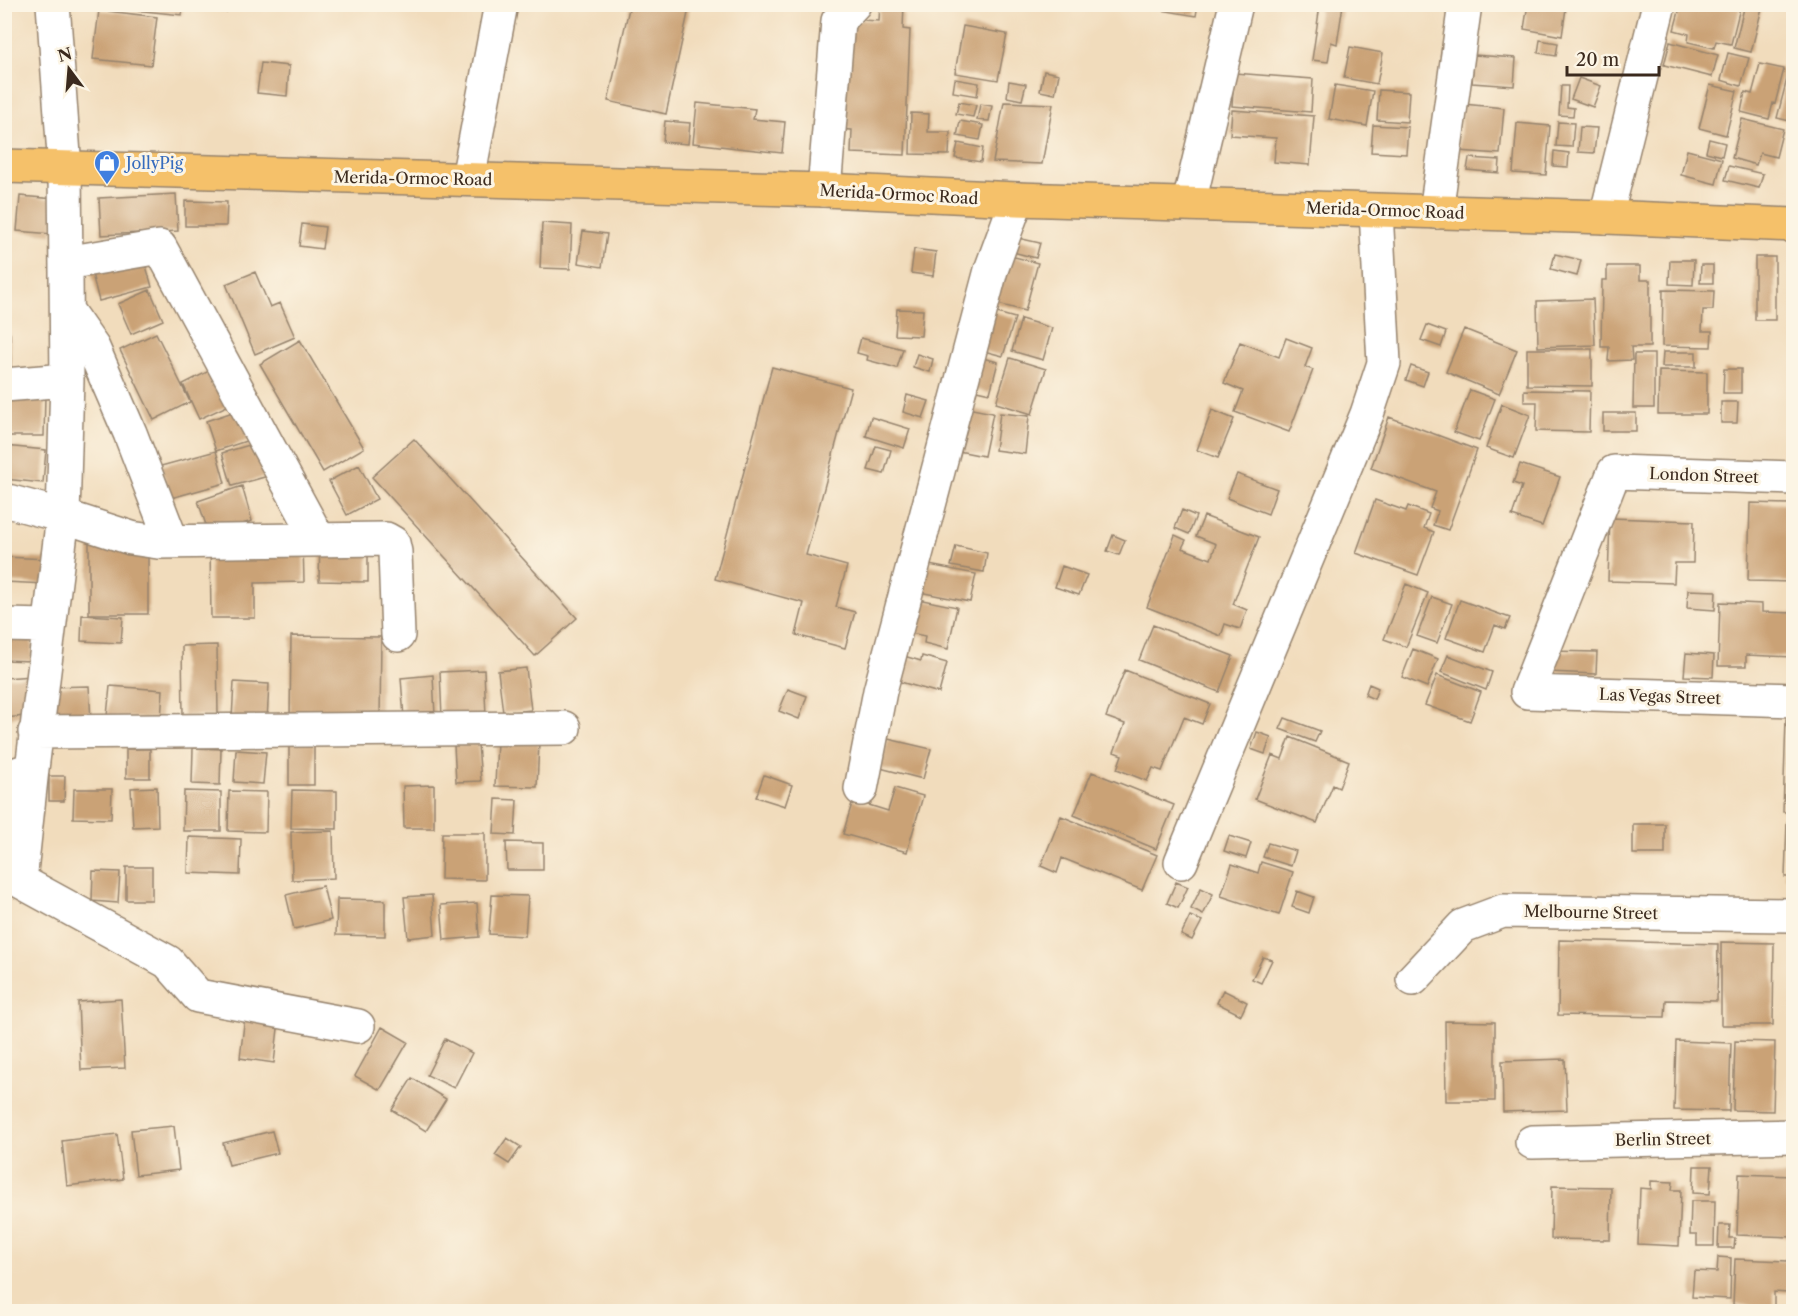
<svg xmlns="http://www.w3.org/2000/svg" width="1798" height="1316" font-family="'Libre Caslon Text',serif">
<rect width="100%" height="100%" fill="#fcf5e5"/>
<filter id="ink" filterUnits="userSpaceOnUse"><feTurbulence type="fractalNoise" baseFrequency=".0167" numOctaves="2"/><feDisplacementMap in="SourceGraphic" scale="12" xChannelSelector="R" yChannelSelector="G"/><feConvolveMatrix kernelMatrix="1 2 1 2 8 2 1 2 1" color-interpolation-filters="sRGB"/></filter>
<filter id="wash" filterUnits="userSpaceOnUse"><feTurbulence type="fractalNoise" baseFrequency=".008" numOctaves="4" result="noise"/><feDisplacementMap in="SourceGraphic" scale="24" xChannelSelector="R" yChannelSelector="G"/><feGaussianBlur stdDeviation="1.35" result="paint"/><feColorMatrix in="noise" values="0 0 0 0 0 0 0 0 0 0 0 0 0 0 0 0 0 1.4 0 .05"/><feComposite in="paint" operator="in"/></filter>
<g filter="url(#wash)">
<rect width="100%" height="100%" fill="#f1dcbc"/>
<g id="blocks">
<!-- building -->
<path fill="#caa276" d="M96 4H183L182 15 96 6Z
M197 4H228L226 12Z
M630 4H690L666 114 608 101Z
M880 4H904L903 29 910 30 905 155 851 153 852 130 837 129 843 19 879 21Z
M994 4H1015L1014 7 994 6Z
M1162 4H1198L1196 16 1161 10Z
M1407 4H1431L1429 11Z
M1528 4H1544L1566 8 1562 36 1524 29Z
M1681 4H1741L1731 44 1716 41 1714 48 1688 42 1689 34 1674 30Z
M1745 4H1763L1751 52 1734 48Z
M1320 5H1343L1337 44 1331 42 1328 62 1312 60Z
M99 10 157 17 151 65 93 59Z
M963 26 1007 34 998 80 955 73Z
M1540 40 1558 43 1556 56 1538 53Z
M1670 42 1718 55 1712 77 1664 65Z
M1350 47 1383 53 1377 84 1344 78Z
M1728 53 1749 58 1741 86 1721 80Z
M1474 55 1516 58 1514 86 1472 83Z
M261 63 289 66 287 96 257 93Z
M1760 64 1784 69 1775 104 1773 103 1769 119 1741 112 1745 92 1752 94Z
M1044 71 1059 74 1055 94 1040 91Z
M1789 71 1794 72V122L1777 118Z
M1234 73 1313 79 1311 112 1232 106Z
M1579 78 1601 86 1593 107 1571 99Z
M955 79 979 83 977 96 953 92Z
M1009 81 1026 84 1022 100 1007 97Z
M1335 85 1373 91 1367 126 1329 119Z
M1710 85 1737 91 1726 135 1699 128Z
M1561 86H1568L1567 107 1574 108 1573 116 1559 115Z
M1379 90 1409 92 1407 122 1377 120Z
M959 102 976 105 973 117 956 114Z
M1004 102 1053 104 1042 164 993 162Z
M697 103 755 109 753 119 785 122 782 153 693 143Z
M980 104 992 106 989 121 977 120Z
M1463 104 1504 108 1500 154 1459 151Z
M1232 110 1314 116 1310 165 1274 162 1276 138 1230 135Z
M911 113 929 114 928 132H950L949 155 910 154Z
M1742 119 1783 129 1776 157 1760 153 1756 165 1732 158Z
M665 121 690 123 688 144 663 142Z
M960 121 983 125 980 140 957 136Z
M1558 122 1574 123 1572 147 1556 146Z
M1517 123 1550 126 1546 175 1513 173Z
M1373 125 1408 127 1406 154 1371 152Z
M1580 127 1597 128 1594 153 1578 152Z
M1709 139 1725 143 1722 156 1706 152Z
M958 143 983 148 981 162 955 158Z
M1687 150 1722 159 1716 184 1681 175Z
M1554 151 1569 153 1568 167 1553 166Z
M1469 158 1500 160 1499 173 1467 170Z
M1729 166 1763 174 1759 188 1725 180Z
M176 194 178 231 101 235 99 198Z
M20 196 55 199 52 234 17 231Z
M185 201 227 202 226 226H185Z
M542 223 572 225 570 269 540 268Z
M302 224 325 227 322 249 299 246Z
M583 231 607 234 602 267 578 263Z
M1009 236 1040 243 1036 258 1005 250Z
M914 249 936 252 933 276 911 273Z
M142 252 152 287 99 301 90 266Z
M1003 254 1038 263 1025 311 990 302Z
M1555 254 1581 260 1577 276 1551 269Z
M1755 257H1775V320H1755Z
M1670 260H1694L1693 285 1669 284Z
M1701 265H1713V283H1700Z
M1607 266H1640V280H1650V347H1631L1632 360 1608 361 1609 347H1601L1602 280H1607Z
M255 272 270 307 280 303 295 337 255 354 226 284Z
M150 290 163 320 131 334 118 304Z
M1663 290 1714 291 1713 310H1703L1702 331H1712L1711 347 1662 346Z
M1593 299 1595 345 1538 347 1537 301Z
M897 309 923 310 921 336 895 335Z
M983 309 1015 318 1003 356 972 348Z
M1021 319 1052 328 1043 360 1012 351Z
M1427 325 1446 332 1441 347 1421 340Z
M1464 329 1517 350 1499 394 1446 372Z
M156 333 190 402 154 420 120 350Z
M4 334H10L11 366 4 367Z
M861 338 903 349 897 368 867 360 868 356 857 353Z
M1286 338 1312 348 1305 367 1313 370 1289 432 1235 412 1243 391 1224 383 1240 342 1279 357Z
M300 340 364 448 323 472 260 364Z
M1527 349H1592V386L1527 385Z
M1663 352H1696V367H1662Z
M917 354 933 359 930 372 913 367Z
M1634 354H1654V408H1633Z
M971 355 998 362 990 393 963 387Z
M1010 358 1046 369 1032 414 996 403Z
M221 365 238 401 199 419 183 384Z
M1411 366 1428 372 1423 386 1406 380Z
M772 367 851 388 806 555 847 566 836 607 855 612 845 648 796 635 804 603 715 579Z
M1724 369H1741V393H1723Z
M1659 371 1707 372V414H1658Z
M1470 390 1495 399 1479 441 1454 432Z
M1524 390 1590 391 1589 432 1536 431 1537 402H1524Z
M907 395 929 401 923 418 903 412Z
M4 396H45L44 436H4Z
M1721 402H1738L1737 423H1721Z
M1502 404 1530 415 1514 458 1486 448Z
M957 406 993 413 984 456 948 449Z
M245 408 255 438 216 451 225 483 171 498 161 466 216 451 206 421Z
M1212 410 1234 419 1218 458 1197 450Z
M1000 413 1029 416 1025 454 995 450Z
M1603 413H1636V431H1603Z
M871 417 910 429 904 448 866 436Z
M1389 417 1477 450 1448 530 1433 525 1438 511 1430 508 1436 492 1371 468Z
M414 439 577 618 535 656 372 477Z
M263 441 272 475 232 486 222 453Z
M4 446 46 450 43 483 4 479Z
M876 446 891 450 884 474 868 470Z
M1520 464 1560 477 1542 526 1512 516 1522 486 1513 483Z
M359 465 377 499 347 515 329 481Z
M1237 474 1277 489 1268 514 1227 498Z
M242 486 252 521 209 534 198 501Z
M1375 500 1406 511 1408 506 1429 514 1424 528 1434 532 1418 575 1356 553Z
M1750 503 1789 504 1788 531H1794V582L1748 581Z
M1182 510 1196 516 1189 534 1175 528Z
M1204 516 1259 537 1233 604 1247 610 1240 629 1225 624 1221 636 1147 607 1175 535 1186 540 1182 548 1211 559 1216 544 1196 536Z
M1610 518 1694 521 1693 563H1675L1674 583 1608 581Z
M1113 535 1125 540 1119 555 1107 551Z
M320 540 368 542V582L319 581Z
M89 542H148V614H89Z
M303 543 304 582 255 583V618H211L210 544Z
M956 546 987 553 984 572 951 566Z
M5 557 47 559 46 584 5 582Z
M919 563 976 574 970 602 914 591Z
M1062 566 1087 575 1079 595 1055 587Z
M1406 584 1428 593 1406 647 1384 639Z
M1688 590 1716 591 1715 610 1687 608Z
M908 597 957 607 948 649 924 643 925 636 901 631Z
M1432 597 1452 604 1437 643 1417 636Z
M1460 600 1510 618 1505 629 1495 625 1485 652 1446 638Z
M1720 602 1762 604V612L1794 613V657L1746 655V666H1718Z
M82 615 123 617 121 643 81 641Z
M1153 625 1233 656 1219 692 1139 660Z
M4 635H32V661L4 660Z
M291 636 381 637 380 721H290Z
M217 645 218 715 183 716 182 646Z
M1413 649 1438 659 1427 687 1402 677Z
M1549 651 1597 652 1596 674 1548 672Z
M1686 653 1714 655 1713 677 1684 676Z
M897 654 921 661 922 656 947 663 939 693 890 679Z
M1448 655 1492 672 1486 690 1441 672Z
M526 668 531 710 503 713 498 671Z
M484 670 486 716 442 718 440 672Z
M1125 670 1210 704 1202 724 1184 717 1162 771 1153 768 1147 781 1117 769 1122 755 1114 752 1125 724 1106 717Z
M433 675 435 716 404 718 401 678Z
M1437 675 1481 692 1470 721 1425 705Z
M33 676 36 715 4 718V678Z
M234 682 269 684 267 720 232 719Z
M1369 684 1378 688 1374 699 1365 695Z
M89 686 91 721 49 722V687Z
M110 686 163 690 161 720 107 716Z
M788 689 807 696 799 719 779 711Z
M1285 718 1320 731 1315 742 1280 729Z
M1786 719H1794V812H1783Z
M1257 732 1271 737 1265 754 1251 749Z
M1290 737 1349 761 1339 788 1333 785 1317 823 1255 799 1272 755 1282 759Z
M888 739 931 749 923 779 880 768Z
M497 741 539 742 537 787 495 786Z
M289 743H314V785H289Z
M478 744 481 781 456 782 454 745Z
M193 748 221 749 220 785 192 784Z
M126 749H150V778H126Z
M236 750 266 752 263 784 234 782Z
M1092 772 1174 805 1156 849 1074 815Z
M764 775 792 785 785 806 756 797Z
M49 776H65L64 801H49Z
M434 785V828H404L403 786Z
M157 787 158 826 133 827 131 788Z
M895 788 923 796 907 852 843 834 853 800 888 811Z
M74 789H112L111 819 73 818Z
M292 790 337 791V829L291 828Z
M184 791 221 792V831H183Z
M229 791 267 792 266 832 228 831Z
M496 799 517 800 515 835 494 834Z
M1061 816 1157 855 1142 890 1062 858 1057 873 1041 866Z
M1787 822H1794V877H1785Z
M1633 824H1665V854H1633Z
M333 831 334 878 292 880 291 832Z
M442 833H485V880L441 879Z
M1229 836 1251 843 1246 858 1224 851Z
M189 837 241 839 240 875 188 873Z
M506 842 543 843V870H507Z
M1268 843 1296 851 1291 866 1263 857Z
M1261 862 1293 872 1279 915 1221 896 1232 864 1258 873Z
M126 867H152V900H126Z
M93 871 120 872 118 903 92 901Z
M1176 882 1188 887 1178 908 1167 903Z
M323 886 331 920 294 929 286 895Z
M1201 888 1213 894 1203 915 1191 909Z
M1297 891 1314 897 1309 913 1292 907Z
M432 895 435 935 408 938 404 897Z
M492 895 528 896 525 936 489 934Z
M337 899 385 900V936L336 935Z
M477 903 479 937 444 940 441 905Z
M1190 916 1202 921 1192 940 1181 935Z
M1559 940 1718 944 1717 1001 1666 1000 1665 1017 1558 1015Z
M1721 942 1774 943 1773 1025H1721Z
M1263 957 1272 960 1261 983 1252 979Z
M1223 990 1247 1002 1241 1015 1217 1003Z
M121 999 125 1068 81 1070 78 1002Z
M245 1016 279 1020 274 1063 240 1058Z
M1445 1021 1495 1022V1101H1446Z
M382 1027 408 1042 380 1090 355 1076Z
M445 1039 472 1053 454 1088 427 1075Z
M1676 1041 1731 1043 1729 1111 1674 1110Z
M1735 1041 1775 1042 1773 1111 1733 1110Z
M1565 1059 1567 1110 1503 1112 1502 1061Z
M412 1078 446 1099 426 1131 392 1110Z
M174 1126 179 1170 136 1175 131 1130Z
M272 1131 278 1153 229 1165 223 1143Z
M117 1134 123 1179 67 1186 62 1141Z
M507 1138 521 1147 509 1164 495 1155Z
M1694 1166H1712L1710 1194 1693 1193Z
M1739 1174 1794 1176V1237L1737 1235Z
M1651 1181 1673 1182 1672 1190H1681L1679 1246 1638 1244 1640 1188 1651 1189Z
M1552 1186 1611 1187 1610 1240 1551 1239Z
M1691 1201H1715L1714 1246H1697V1235H1690Z
M1719 1225H1730L1729 1238H1735L1734 1248H1718Z
M1718 1257 1731 1258 1730 1299 1692 1297 1694 1271 1717 1272Z
M1789 1258H1794V1277H1789L1788 1293 1774 1292V1306L1733 1305 1735 1259 1788 1261Z"/>
</g>
</g>
<g filter="url(#ink)">
<use href="#blocks" fill-opacity="0" stroke="#96836d" stroke-width="1.5"/>
<g fill="none" stroke-linecap="round" stroke-linejoin="round">
<defs>
<path id="minor" d="M468 179 501 4
M824 190 838 21 854 4
M1189 203 1236 4
M1436 212 1465 4
M1606 217 1659 4
M66 263 160 247 319 540
M67 311 93 348 130 433 172 542
M4 385 67 380
M1794 478 1614 472 1527 692 1794 700
M4 500 63 516 131 538 158 542 386 539 393 543 395 552 398 635
M4 625 49 626
M35 732 564 728
M32 769 20 881 168 962 198 996 358 1026
M4 778 32 769 63 516 67 380 65 169 53 4
M861 789 880 691 991 270 1017 199
M1181 862 1367 414 1384 363 1376 211
M1413 979 1463 926 1503 911 1794 915
M1532 1142 1794 1136"/>
<path id="highway" d="M4 166 824 190 1017 199 1606 217 1794 225"/>
</defs>
<!-- minor casing -->
<use href="#minor" stroke="#96836d" stroke-width="36"/>
<!-- highway casing -->
<use href="#highway" stroke="#96836d" stroke-width="36"/>
<!-- minor -->
<use href="#minor" stroke="#fff" stroke-width="33"/>
<!-- highway -->
<use href="#highway" stroke="#f5c16b" stroke-width="33"/>
</g>
</g>
<!-- icons -->
<defs>
<symbol id="shop-pin" viewBox="-11 -11 22 30"><path d="M0 17L-7.5 6A9.5 9.5 0 1 1 7.5 6Z" fill="#3f7fe0" stroke="#fcf5e5"/><path d="M-5-2.5h2.3a2.7 3.5 0 0 1 5.4 0H5L5.5 6h-11ZM-1.5-2.5h3a1.5 2.3 0 0 0-3 0Z" fill="#fff"/></symbol>
</defs>
<g fill-rule="evenodd">
<use href="#shop-pin" x="92" y="148" width="30" height="40"/>
</g>
<g text-anchor="middle" stroke-width="6" stroke-linejoin="round" paint-order="stroke">
<!-- shop labels -->
<g font-size="16" fill="#366cbe" stroke="#fcf5e5" text-anchor="start">
<text x="126" y="169">JollyPig</text>
</g>
<!-- street labels -->
<g font-size="16" fill="#3b2a1e" stroke="#fcf5e5">
<text transform="translate(413 178) rotate(1)" y="6">Merida-Ormoc Road</text>
<text transform="translate(899 194) rotate(3)" y="6">Merida-Ormoc Road</text>
<text transform="translate(1385 210) rotate(2)" y="6">Merida-Ormoc Road</text>
<text transform="translate(1704 475) rotate(2)" y="6">London Street</text>
<text transform="translate(1660 696) rotate(2)" y="6">Las Vegas Street</text>
<text transform="translate(1591 912) rotate(1)" y="6">Melbourne Street</text>
<text transform="translate(1663 1139) rotate(-1)" y="6">Berlin Street</text>
</g>
</g>
<!-- margin -->
<rect width="1798" height="1316" fill="none" stroke="#fcf5e5" stroke-width="24"/>
<!-- north arrow -->
<g transform="translate(69 69) rotate(344)" stroke="#fcf5e5" stroke-width="4.5" paint-order="stroke">
<path d="M0-4.5L10 22L0 15L-10 22Z" fill="#3b2a1e"/>
<text y="-9" font-size="16" font-weight="bold" text-anchor="middle" fill="#3b2a1e">N</text>
</g>
<!-- scale -->
<path d="M1567 66v9h92v-9" fill="none" stroke="#3b2a1e" stroke-width="3"/>
<text x="1576" y="66" font-size="18" fill="#3b2a1e" stroke="#fcf5e5" stroke-width="4.5" paint-order="stroke">20 m</text>
</svg>
